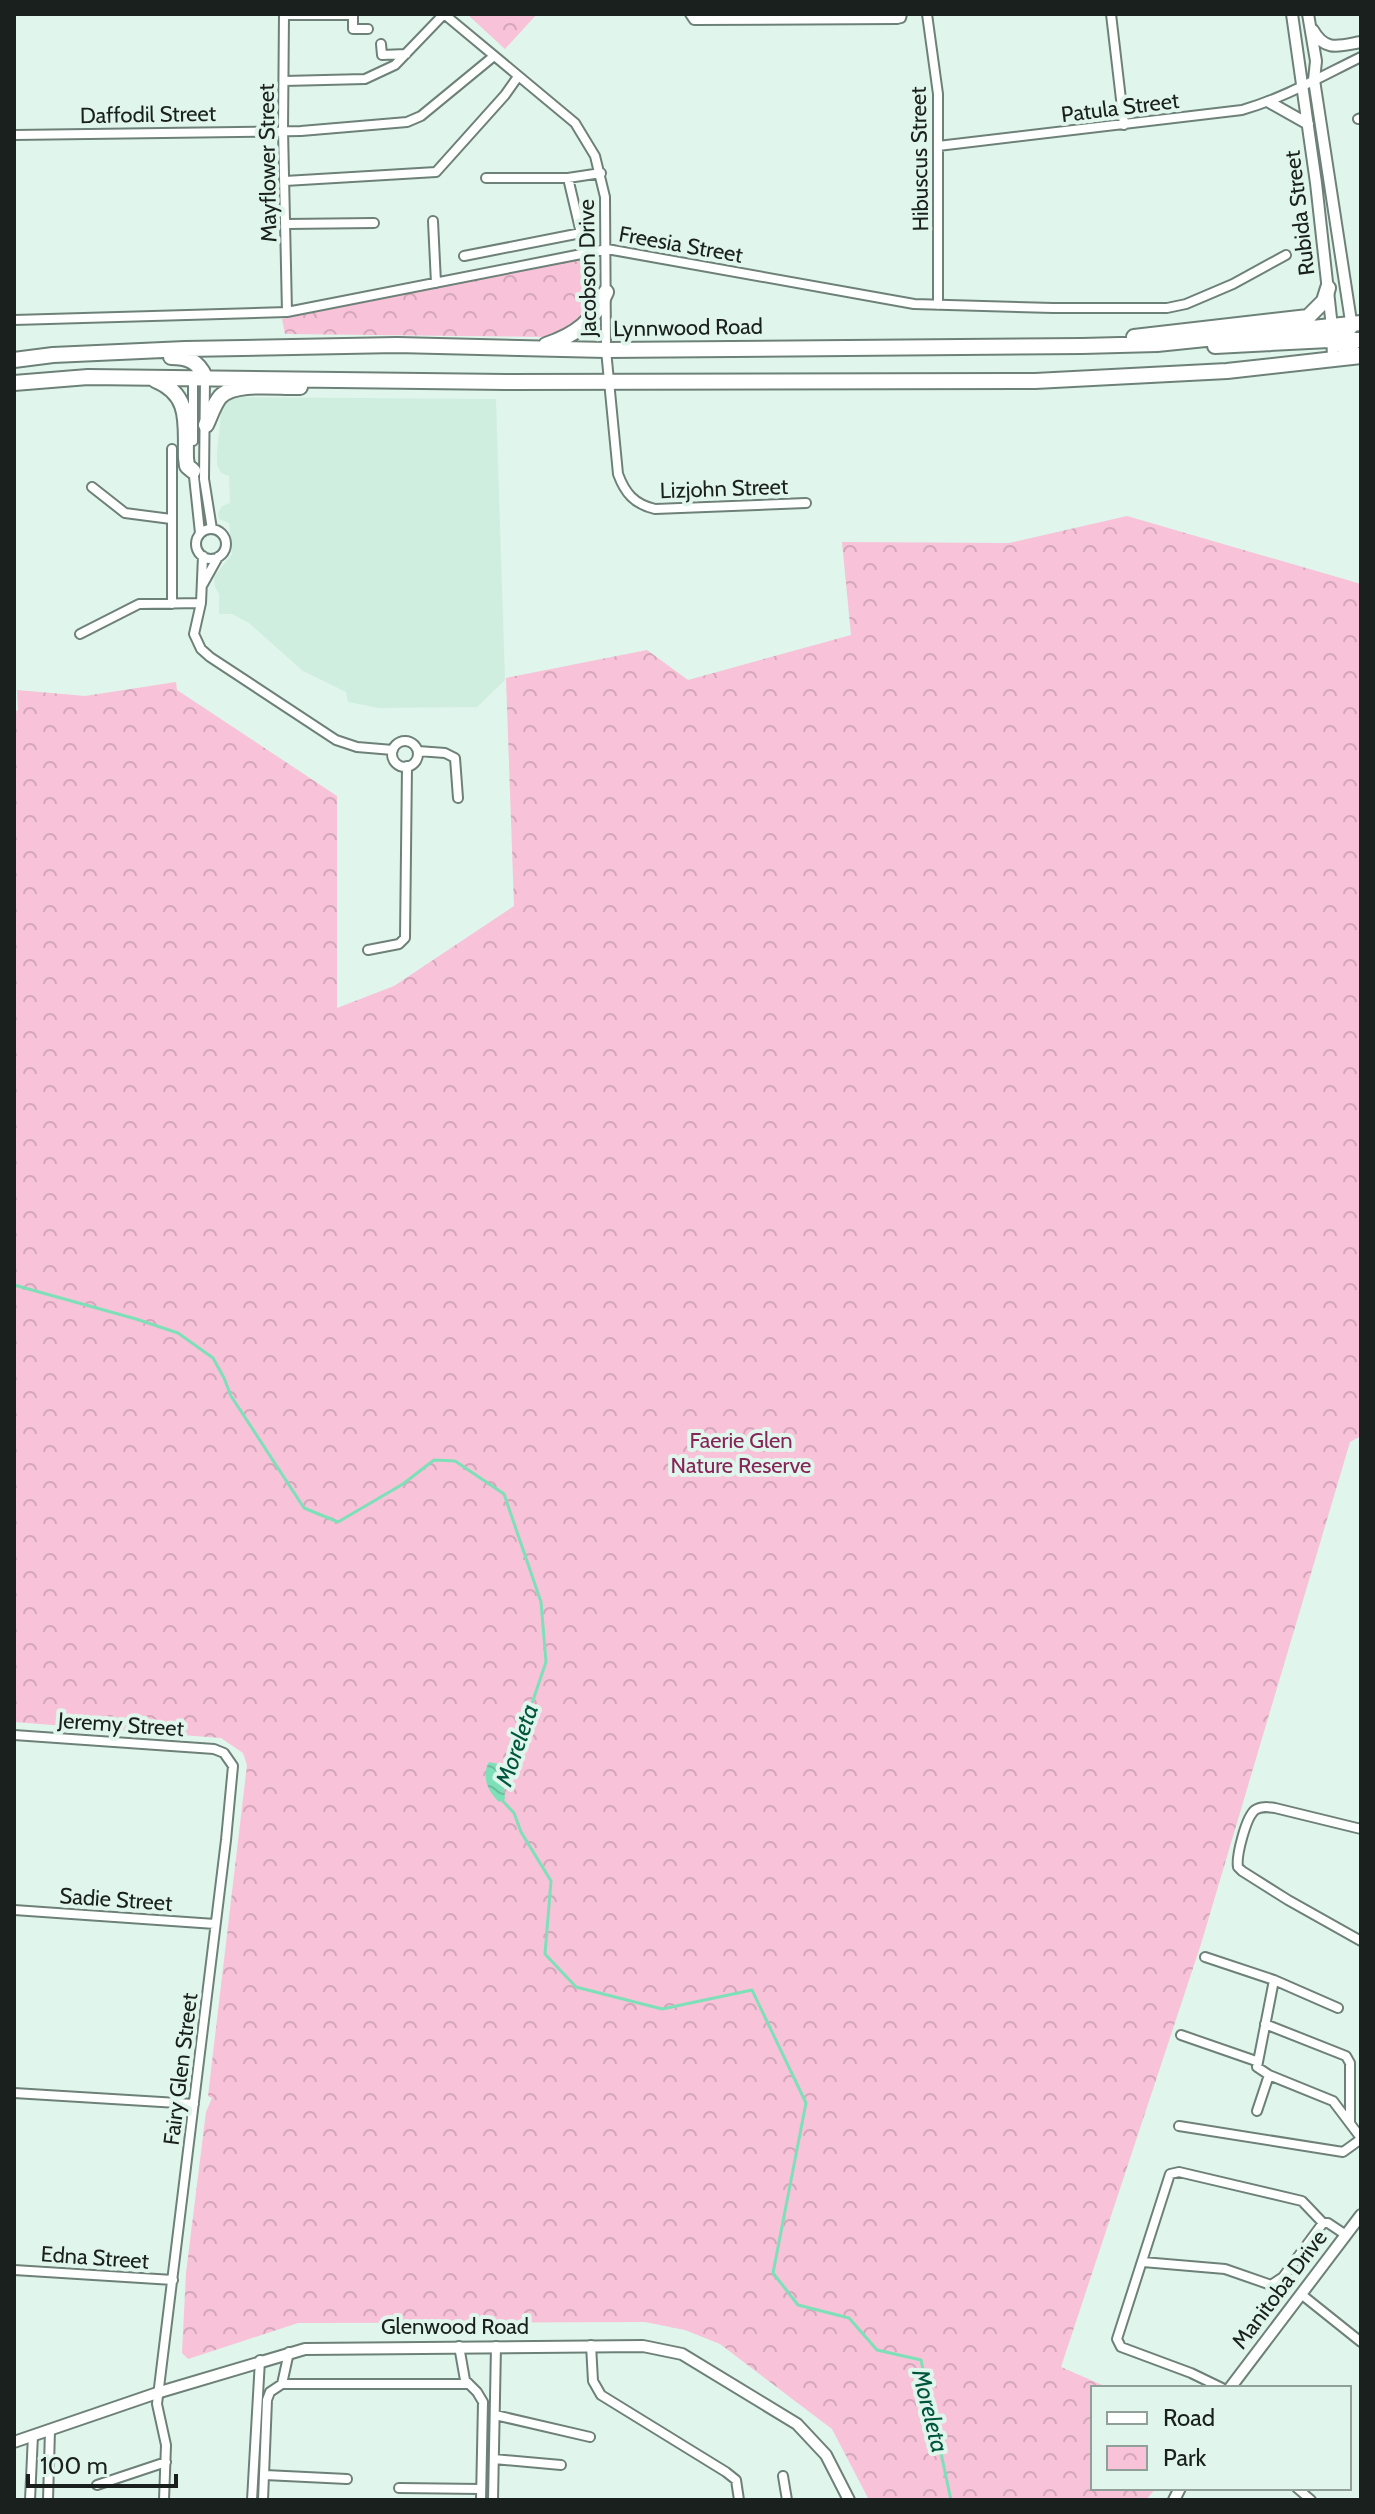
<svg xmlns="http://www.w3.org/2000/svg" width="1375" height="2514" font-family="Cabin,sans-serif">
<defs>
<pattern id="park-crowns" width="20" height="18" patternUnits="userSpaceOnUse" patternTransform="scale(2)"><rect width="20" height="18" fill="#f8c2d8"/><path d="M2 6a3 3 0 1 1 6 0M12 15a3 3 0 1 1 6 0" fill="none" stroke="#d4a6b9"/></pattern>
<pattern id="water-waves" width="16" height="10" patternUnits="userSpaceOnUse" patternTransform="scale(2)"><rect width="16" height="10" fill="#7ee0b8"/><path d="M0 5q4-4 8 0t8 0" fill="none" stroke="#6cc09e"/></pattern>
</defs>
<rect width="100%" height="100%" fill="#e0f5eb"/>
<!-- built -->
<path fill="#d0eedf" d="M231 397 496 399 505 680 477 707 379 708 348 702 346 692 303 671 249 623 232 614H219V594L215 587 214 577 232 554 229 523 219 519 218 513 222 506 230 503 229 476 221 473 217 465V452L222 405Z"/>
<!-- park -->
<path fill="url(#park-crowns)" d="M467 14H537L505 49Z
M583 257 597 270 594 309 572 330 548 337 285 334 282 319Z
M1127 516 1361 584V1436L1350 1442 1201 1944 1061 2367 1109 2388H1093V2488H1156L1146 2500H869L832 2429 720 2344 685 2330 645 2322 298 2323 188 2359 182 2353 186 2273 206 2112 212 2098 208 2096 247 1765 243 1753 221 1738 14 1722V712L18 710 17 690 85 696 176 682 177 690 337 796V1008L394 986 514 906 506 678 647 650 688 680 851 635 842 542 1009 543Z"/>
<!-- water -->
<path fill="url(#water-waves)" d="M489 1762 513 1767 504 1785 505 1799 499 1802C488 1792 481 1776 489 1762Z"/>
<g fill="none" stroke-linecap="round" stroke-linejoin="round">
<!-- stream -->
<path stroke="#7ee0b8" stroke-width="3" d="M14 1285 136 1319 178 1333 213 1358 224 1378 231 1396 304 1508 338 1522 403 1484 434 1460 455 1461 504 1494 541 1602 546 1662 527 1718 505 1768
M500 1798 514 1813 521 1832 551 1881 545 1954 576 1987 662 2009 752 1990 806 2103 773 2273 798 2305 849 2318 877 2350 921 2360 951 2500"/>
<defs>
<path id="minor" d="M284 14 283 130 287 312
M690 14 694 20 897 19 901 18 902 14
M927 14 938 94V305
M1111 14 1124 125
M284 15H353V29H368
M381 44 382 55 406 54
M284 81 365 79 395 65 444 14 575 123 595 156 605 197 606 350 618 474C625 493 634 504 655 509L806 503
M1358 119 1361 118
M14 135 301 131 407 122 421 116 494 56
M938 146 1242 110C1284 98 1322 76 1361 57
M486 178H568L601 173
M285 181 436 172 505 95 517 78
M433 221 436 283
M286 224 374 223
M464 256 581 233 568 178
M14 320 287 312 607 249 914 304 1053 308H1167L1186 304 1233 284 1286 255
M193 378V441
M205 378 204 479 212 529
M172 449V604
M193 467 200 533
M92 487 125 513 171 519
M196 544a15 15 0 1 1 30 0a15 15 0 1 1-30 0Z
M203 556 201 603 194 634 201 649 210 657 336 740 357 747 393 750
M203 584 218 557
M80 634 139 604 201 603
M392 754a13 13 0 1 1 26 0a13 13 0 1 1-26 0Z
M418 751 445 753 455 758 458 798
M368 950 399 944 405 938 407 766
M14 1735 214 1749 224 1753 233 1766 226 1840 157 2404 166 2445 164 2500
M1361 1829 1275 1808C1268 1807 1261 1806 1255 1810 1246 1817 1236 1856 1238 1867L1242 1871 1288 1900 1361 1941
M14 1910 215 1924
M1205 1957 1274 1980 1257 2067 1269 2075 1333 2101 1361 2138
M1274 1980 1338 2008
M1265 2024 1346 2056 1350 2063V2122
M1181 2035 1256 2061
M14 2093 194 2104
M1257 2111 1269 2075
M1179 2126 1343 2152 1361 2139
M1143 2262 1225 2269 1271 2285 1283 2277 1323 2223H1328L1346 2235
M14 2270 173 2280
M1301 2294 1361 2342
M591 2345 593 2381 601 2395 726 2472 736 2480 739 2500
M459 2346 465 2380 477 2392 483 2402 481 2500
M282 2384H468
M1222 2388 1191 2373 1121 2347 1117 2339 1170 2174 1179 2172 1302 2201 1323 2223
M495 2415 590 2437
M494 2459 561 2465
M265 2475 347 2479
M783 2476 787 2500
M97 2485 166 2462
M399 2488 481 2489
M1297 2488 1311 2500
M30 2500 33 2435
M48 2500 50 2430
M252 2500 260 2360
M263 2500 267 2400 270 2392 282 2384 289 2352
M493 2500 496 2346"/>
<path id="tertiary" d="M1292 14 1316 183 1332 327 1333 360
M1308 14 1316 61 1314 80 1352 328
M1313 30C1325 52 1339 46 1361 42
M1269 102 1308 124
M1230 2388 1361 2215
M14 2442 160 2392 305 2349 643 2346 682 2354 797 2424 826 2455 849 2500
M1174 2500 1180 2488"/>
<path id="primary" d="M1338 333 1354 340H1361
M1134 337 1308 317 1324 301 1328 288
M546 345C576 335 594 321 606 292
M1215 346 1329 340 1344 346 1358 356
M171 357C188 357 198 361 205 377
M14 360 53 355 185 349 397 345 606 350 1082 346 1157 344 1361 323
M155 380C192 395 185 425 186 458L187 466 193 471
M14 383 88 377 506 382 1035 381 1227 371 1361 356
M206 425C210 417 214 404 220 397 235 381 279 388 300 387"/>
</defs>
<!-- minor casing -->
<use href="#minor" stroke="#6e8178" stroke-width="12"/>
<!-- tertiary casing -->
<use href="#tertiary" stroke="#6e8178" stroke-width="14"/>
<!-- primary casing -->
<use href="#primary" stroke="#6e8178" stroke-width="18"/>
<!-- minor -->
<use href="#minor" stroke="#fff" stroke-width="8"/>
<!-- tertiary -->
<use href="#tertiary" stroke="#fff" stroke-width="10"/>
<!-- primary -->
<use href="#primary" stroke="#fff" stroke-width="14"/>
</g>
<g text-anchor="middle" stroke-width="8" stroke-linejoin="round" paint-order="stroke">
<!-- street labels -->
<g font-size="22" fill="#19201d" stroke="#e0f5eb">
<text transform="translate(1120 107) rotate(-7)" y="8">Patula Street</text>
<text transform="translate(148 114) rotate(-1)" y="8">Daffodil Street</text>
<text transform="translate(919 159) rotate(-91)" y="8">Hibuscus Street</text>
<text transform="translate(267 163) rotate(-91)" y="8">Mayflower Street</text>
<text transform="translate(1299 213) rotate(-97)" y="8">Rubida Street</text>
<text transform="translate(681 244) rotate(10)" y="8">Freesia Street</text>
<text transform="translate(587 268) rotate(-91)" y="8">Jacobson Drive</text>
<text transform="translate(688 327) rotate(-1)" y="8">Lynnwood Road</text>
<text transform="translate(724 488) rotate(-2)" y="8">Lizjohn Street</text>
<text transform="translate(121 1724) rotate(4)" y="8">Jeremy Street</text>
<text transform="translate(116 1899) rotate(4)" y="8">Sadie Street</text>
<text transform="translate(180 2069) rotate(-83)" y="8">Fairy Glen Street</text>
<text transform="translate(95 2257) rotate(4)" y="8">Edna Street</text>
<text transform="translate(1279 2289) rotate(-53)" y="8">Manitoba Drive</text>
<text x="455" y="2334">Glenwood Road</text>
</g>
<!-- park labels -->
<g font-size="22" fill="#862557" stroke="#e0f5eb">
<text x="741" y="1448">Faerie Glen<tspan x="741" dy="25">Nature Reserve</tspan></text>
</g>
<!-- water labels -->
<g font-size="24" font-style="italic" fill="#00563d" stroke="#e0f5eb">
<text transform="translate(517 1745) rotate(-71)" y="8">Moreleta</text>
<text transform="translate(930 2411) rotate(76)" y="8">Moreleta</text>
</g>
</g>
<!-- border -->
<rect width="1375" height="2514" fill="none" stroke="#19201d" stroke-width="32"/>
<!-- legend -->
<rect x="1091" y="2386" width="260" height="104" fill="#e0f5eb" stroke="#90a099" stroke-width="2"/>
<rect x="1107" y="2412" width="40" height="12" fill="#ffffff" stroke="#90a099" stroke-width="2"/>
<text x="1163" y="2426" font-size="24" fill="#19201d">Road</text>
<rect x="1107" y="2446" width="40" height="24" fill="url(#park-crowns)" stroke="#90a099" stroke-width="2"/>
<text x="1163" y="2466" font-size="24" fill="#19201d">Park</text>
<!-- scale -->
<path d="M28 2474v12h148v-12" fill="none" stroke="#19201d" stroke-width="4"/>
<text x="40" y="2474" font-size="24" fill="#19201d" stroke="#e0f5eb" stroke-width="6" paint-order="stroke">100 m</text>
</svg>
